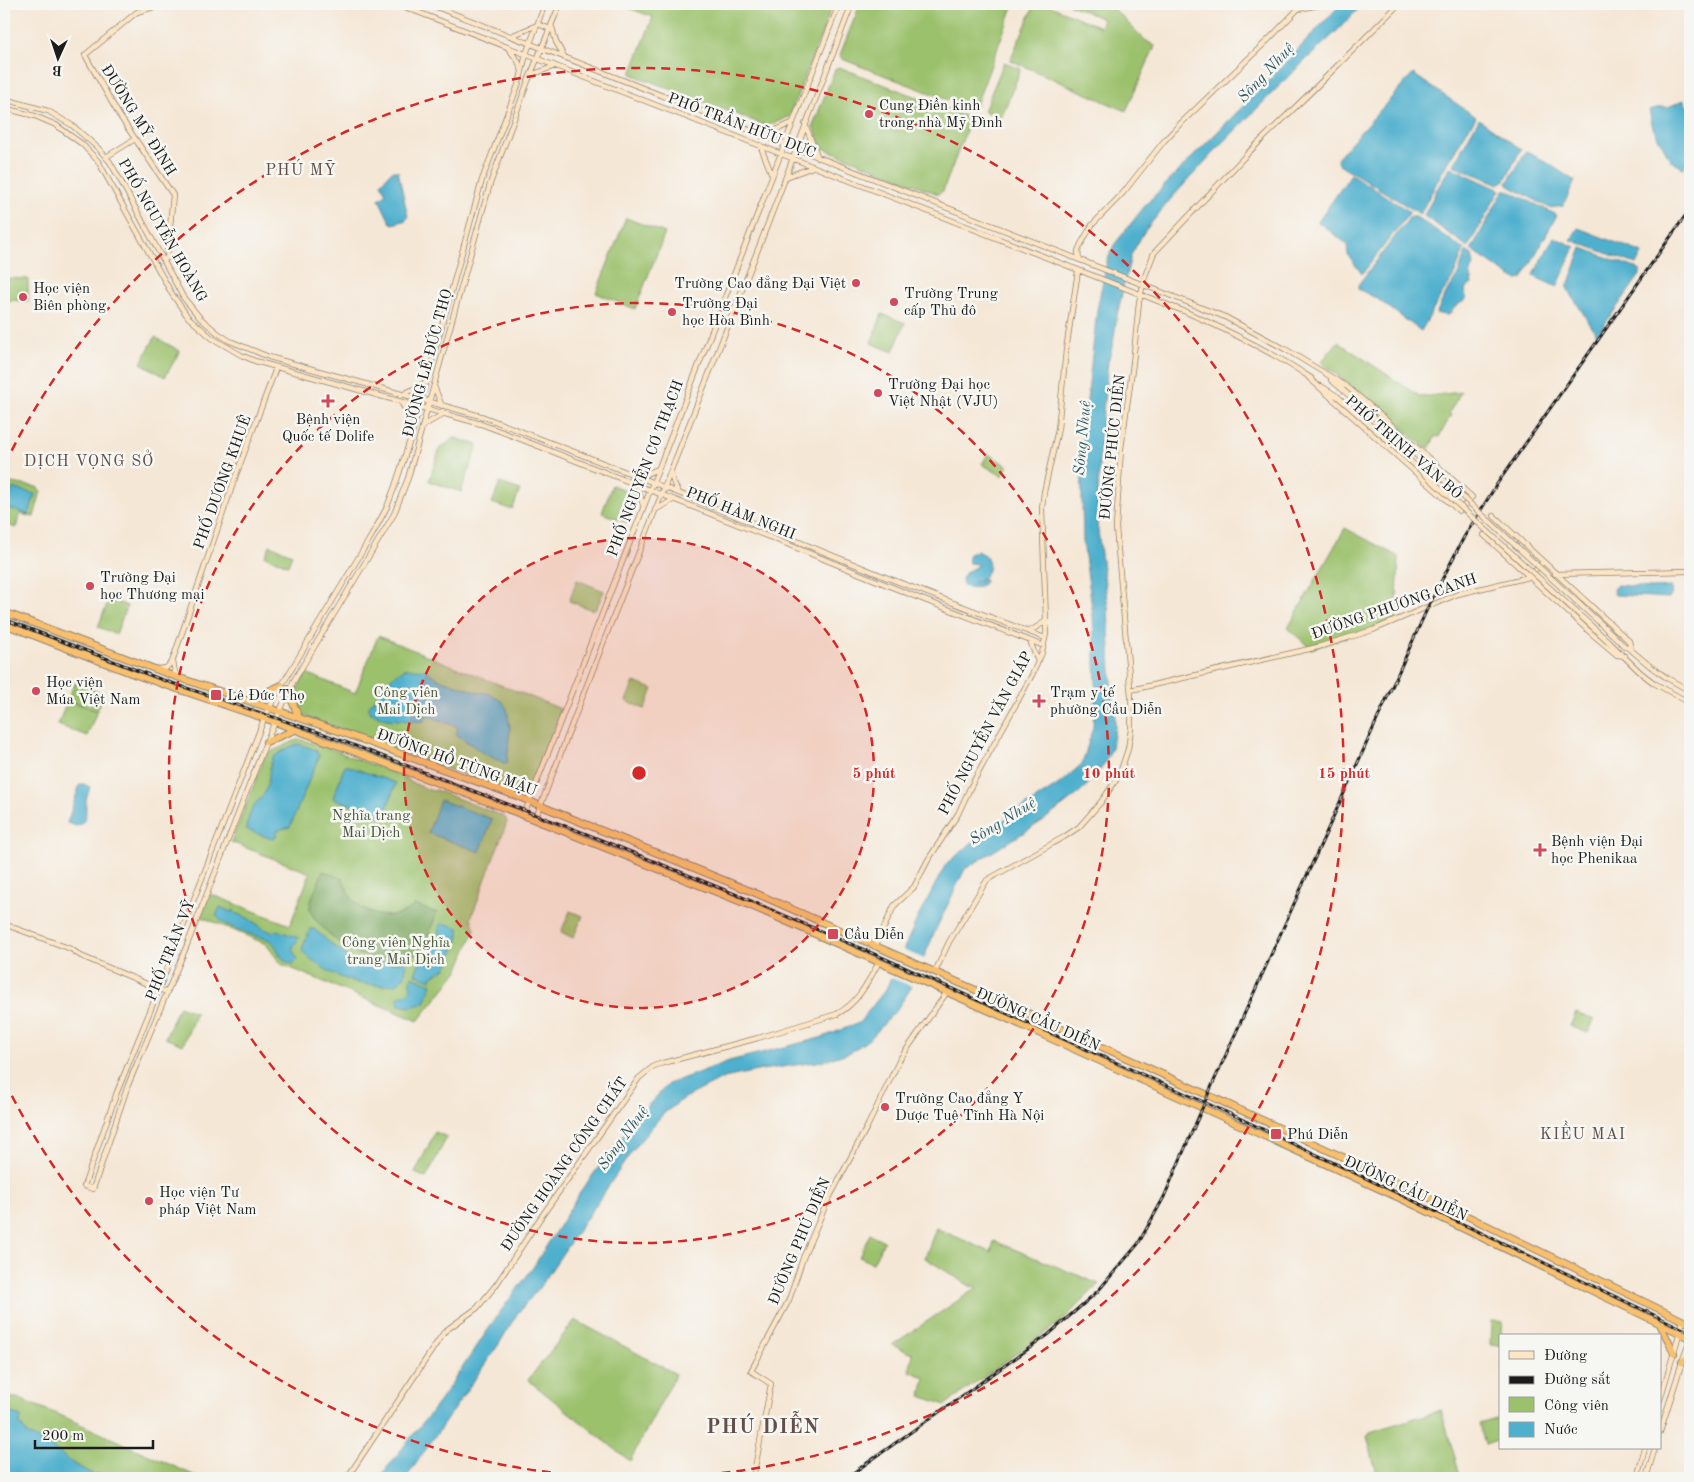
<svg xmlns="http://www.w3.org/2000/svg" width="1694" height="1482" font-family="'Old Standard TT',serif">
<rect width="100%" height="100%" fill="#f6f6f2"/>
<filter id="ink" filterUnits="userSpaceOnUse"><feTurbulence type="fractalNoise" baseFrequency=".02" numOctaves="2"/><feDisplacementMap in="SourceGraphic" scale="10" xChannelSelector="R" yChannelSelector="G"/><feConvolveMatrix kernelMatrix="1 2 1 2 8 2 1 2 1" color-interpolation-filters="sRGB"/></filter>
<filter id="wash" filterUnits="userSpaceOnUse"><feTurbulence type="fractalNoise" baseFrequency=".0096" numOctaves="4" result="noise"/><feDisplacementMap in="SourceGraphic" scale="20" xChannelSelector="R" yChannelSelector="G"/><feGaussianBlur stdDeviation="1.12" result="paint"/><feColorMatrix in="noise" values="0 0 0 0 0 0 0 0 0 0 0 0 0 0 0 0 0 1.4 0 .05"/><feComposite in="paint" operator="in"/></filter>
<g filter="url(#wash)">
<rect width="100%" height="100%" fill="#f5e7d6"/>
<!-- green -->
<path fill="#9bc16c" stroke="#5c6e44" d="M618 4H617H833L789 117 767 126 631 74 653 17Z
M860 4H1014L974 110 842 59 840 55Z
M1035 4H1046L1100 27 1103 19 1068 4C1078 4 1080 6 1088 8 1097 9 1106 6 1114 9L1145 40 1155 46 1126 111 1010 60Z
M1004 62 1021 69 1001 118 984 111Z
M839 67 967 117 970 120 943 191 938 194 823 148 813 126 835 69Z
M626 218 665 233 635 309 596 293Z
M6 278 28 279V301L5 300Z
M882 314 905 323 893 352 871 343Z
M155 337 180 351 165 377 141 363Z
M1338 342 1421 397 1461 392 1449 413 1451 415 1439 437 1436 436 1428 450 1321 362Z
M455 438 478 445 461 492 429 481 440 448Z
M988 454 1008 466 1002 476 982 464Z
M5 482 37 487 41 491 34 517 20 514 16 528 4 524V490Z
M500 483 520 490 513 508 510 509 492 503Z
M612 485 633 493 635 506 629 523 602 513Z
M1345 528 1399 557 1396 620 1311 649 1288 628Z
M270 545 292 554 288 565 265 556Z
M577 580 604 591 597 607 592 610 569 601Z
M109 599 127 606 116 634 98 627Z
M378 636 561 709 533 784 509 792 299 714 294 696 306 673 355 693Z
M634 682 653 689 645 709 626 701Z
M75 683 104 694 97 711 68 699Z
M67 700 97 711 87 736 58 725Z
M299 739 334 750 408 779 410 782 433 791 436 790 505 817 507 822 471 918 475 929 459 969 447 985 418 1021 281 964 266 944 202 917 210 894 290 925 310 873 231 842 266 754Z
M570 911 583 916 573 938 561 932Z
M179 1006 196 1013 183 1045 165 1038Z
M1576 1013 1594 1020 1588 1033 1570 1026Z
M435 1132 447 1137 426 1178 415 1173Z
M936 1228 991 1252 994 1241 1099 1284 1063 1320 945 1405 921 1396 925 1377 909 1371 913 1354 892 1345 978 1287 970 1286 925 1258Z
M870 1234 884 1241 873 1263 859 1257Z
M575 1320 676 1374 630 1461 528 1380Z
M1491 1321 1503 1322 1500 1346 1490 1345Z
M4 1397 17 1398 62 1416 200 1478H4Z
M1441 1410 1461 1478H1378L1367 1436 1370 1432Z
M1500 1418V1440L1485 1445 1479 1424Z"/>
<!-- forest -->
<path fill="#7ca760" stroke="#4c623e" d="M323 871 343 879C345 884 347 890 349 894 363 918 396 923 415 905L437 913C433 922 427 942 422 949 413 961 369 959 355 953 344 948 310 920 310 908 309 901 320 879 323 871Z"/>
<!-- water -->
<path fill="#4fb0ce" stroke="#366675" d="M1341 4H1363L1338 30 1291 74 1211 155 1169 201 1144 232 1131 255 1117 315 1113 344 1108 361 1100 442 1097 523 1108 607 1111 672 1115 709V727L1112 748 1103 766 1082 791 1044 820 965 869 936 929 911 988 897 1009 872 1037 851 1052 823 1061 762 1070 724 1078 683 1099 663 1114 635 1147 539 1288 517 1314 499 1344 406 1478H379L439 1402 500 1312 532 1269 583 1188 632 1123 668 1084 729 1061 820 1038 859 1023 886 989 917 919 946 864 983 834 1059 784 1082 764 1093 728 1096 681 1093 615 1083 541 1081 456 1097 310 1107 261 1114 245 1148 202 1272 77Z
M1413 74 1476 117 1447 163 1420 214 1339 164 1337 158Z
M1684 100 1690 113V158L1683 168 1671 161 1653 128 1649 110 1661 107H1668Z
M1479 119 1521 149 1505 180 1499 184 1453 165Z
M1526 152 1543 160 1575 181 1563 206 1550 208 1509 186 1507 183Z
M1450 167 1500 190 1468 247 1424 216 1436 191Z
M392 171H398L408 217 406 220 393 224 390 222 379 199 386 194 381 183Z
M1351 174 1410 212 1362 274 1348 255 1347 244 1318 222Z
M1504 190H1507L1557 215 1522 279 1518 280 1511 277 1471 250Z
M1410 217H1416L1464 249 1454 276 1441 296 1421 331 1376 298 1358 289V285Z
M1578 228 1643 253 1636 264 1571 240Z
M1554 237 1575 247 1557 287 1533 276Z
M1582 248 1638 269 1640 271V275L1597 335 1567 288Z
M1466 251 1472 255 1474 266 1470 272 1472 284 1465 289 1466 299 1454 308 1449 315 1436 314 1443 299 1458 275Z
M13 488 35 494 29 515 7 508Z
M977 551 986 556C993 568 986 578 974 582H979L984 579 985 582 979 587 969 588 963 585 962 579 966 572 977 566V564L969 563 968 558 969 554Z
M1617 585 1651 588 1670 587 1672 588 1671 596 1669 598 1616 595 1614 594 1613 589Z
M406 668 425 670 439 679 477 692 490 694 503 702 507 709 510 727 507 763H504L483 753 456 734 458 727 426 715 423 722 386 719 369 712V706L392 677Z
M299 744 316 750 319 756 290 827 278 830 275 838 272 839 248 830 246 829C247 820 251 810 256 803 258 800 262 798 264 794 270 782 268 770 273 757L289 747Z
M345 765 396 783 384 817 333 798Z
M80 784H84L90 787C89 791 87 796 86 800 85 811 89 821 77 826L67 823Z
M440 800 492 819 480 852 428 833Z
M220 907 231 912 234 910 235 913 248 918 264 929 272 932 277 930 299 938C293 947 290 948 298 959L293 964C277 961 280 946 269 940 266 938 262 938 258 937 245 932 225 927 216 916Z
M444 923 459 928V937L449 963 445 969 432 976 431 980 415 974 419 963 427 956 432 946 437 945 440 936 439 926Z
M310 929H314L335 947 346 955 348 961 351 964 355 965 363 961 391 963 404 961 407 963 404 977 397 984C360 989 329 977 302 951L303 946Z
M412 976 432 984 425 1003 411 1007 399 1005 398 997C404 995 410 993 411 987L410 984Z
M5 1412H10L21 1417 20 1424 27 1434 53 1448 74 1464 90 1473 103 1475 124 1476 133 1478H4V1415Z"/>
<!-- pier -->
<path fill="#f5e7d6" d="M901 949 926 960 914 987 889 977Z"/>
</g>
<g filter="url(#ink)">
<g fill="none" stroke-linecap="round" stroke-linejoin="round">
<defs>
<path id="secondary" d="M397 4 1186 312C1229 331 1271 351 1311 378
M429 4 1225 317 1285 349 1346 386 1369 405 1472 497 1459 511 1308 377
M545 4 526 54 520 80 482 180 411 437 395 486 387 507 372 535 276 695 264 719 159 989 117 1092 84 1186 93 1189 128 1085 187 945 266 742 293 682 381 536 394 514 408 478 490 184 528 81 560 4
M538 24 550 29
M552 27 556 42 565 58
M511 36 537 25
M508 48 518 61 522 71
M531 75 555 66
M4 99 48 111 73 126 99 149 110 162 123 185 183 297 200 318 219 334 230 341 269 357 484 417 639 477 888 578 1045 638
M4 108 35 116 56 125 82 144 98 161 172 294 188 317 212 338 241 355 255 361 481 424 505 433 777 540 914 596 1044 646
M805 124 818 158
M762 136 792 123
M760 145 772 175
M106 157 135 139
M786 177 813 167
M1079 260 1078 251 1081 244 1092 225 1123 193 1164 141 1180 124 1270 38 1298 9 1325 4
M163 261 167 258 173 195 119 115 85 55 137 12 164 4
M1331 380 1343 390
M434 386 442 406
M1321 386 1337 396
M404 394 425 383
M401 402 414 425
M423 426 443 414
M671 474 674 484 679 493
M639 477 658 469
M637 485 643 505
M655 510 673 500
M1494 516 1629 641 1631 650
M1484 535 1591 633 1617 655 1625 656
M1555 574 1690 571
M1029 632 1046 621
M1613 635 1623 645 1631 650 1650 666 1667 678 1690 691
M1030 641 1038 662
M1608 641 1641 673 1654 683 1690 703
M173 662 175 672 178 677
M158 669 166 668 172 662 236 475 276 368
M1131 690 1318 647 1373 630 1458 594 1529 577 1543 562
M524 815 839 4
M535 820 609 628 762 239 852 4
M4 924 71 949 81 956 166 992
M875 947 894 906 914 887 928 860 958 814 970 788 1032 675 1042 653 1046 634V621L1042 508 1044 492 1058 429 1066 350 1078 271
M935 972 949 942 987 880 1064 837 1079 827 1101 802 1119 776 1128 749 1131 729V697L1116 528 1121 449 1133 363 1139 302 1145 276 1154 253 1248 153 1313 90 1395 8 1397 4
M1660 1400 1683 1321
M1660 1432 1682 1362 1690 1340
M347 1478 440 1338 445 1331 477 1308 496 1285 539 1220 639 1078 654 1066 663 1063 758 1038 837 1014C858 1003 868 982 879 962
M753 1478 771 1384 751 1371 789 1300 803 1258 827 1202 868 1125 900 1059 947 992
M1637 1478 1645 1448
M1646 1478 1655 1448"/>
<path id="highway" d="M4 612 168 674 338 731 519 797 753 892 1021 1010 1212 1097 1395 1181 1690 1324
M4 624 136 675 275 722 515 812 749 905 1008 1019 1406 1201 1690 1338
M289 689 292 701 299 718
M248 700 282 685
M266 742 295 730
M1660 1324 1674 1353
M1682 1362 1690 1356"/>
</defs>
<!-- secondary casing -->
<use href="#secondary" stroke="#888279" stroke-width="6"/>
<!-- highway casing -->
<use href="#highway" stroke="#888279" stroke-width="8"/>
<!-- secondary -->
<use href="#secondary" stroke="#fde5c4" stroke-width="4.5"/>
<!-- highway -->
<use href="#highway" stroke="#f9bf6c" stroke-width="6"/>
<defs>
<path id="rail" d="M4 619 160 679 324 734 584 833 735 894 888 960 1235 1116 1690 1332
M846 1478 1048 1335 1098 1291 1138 1244 1164 1197 1210 1090 1428 607 1464 537 1497 484 1690 209"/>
</defs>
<!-- rail casing -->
<use href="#rail" stroke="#1c1c1c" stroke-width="3"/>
<!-- rail -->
<use href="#rail" stroke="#f6f6f2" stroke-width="1" stroke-dasharray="4" stroke-linecap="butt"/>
<defs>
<path id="secondary-bridge" d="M1343 390 1453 488 1613 635
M1337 396 1395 447 1608 641"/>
</defs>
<!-- secondary-bridge casing -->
<use href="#secondary-bridge" stroke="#888279" stroke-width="6" stroke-linecap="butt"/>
<!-- secondary-bridge -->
<use href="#secondary-bridge" stroke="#fde5c4" stroke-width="4.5"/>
</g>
</g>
<!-- distance rings -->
<circle cx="639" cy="773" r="235" fill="#d62828" fill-opacity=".12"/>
<g fill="none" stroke="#d62828" stroke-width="2.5" stroke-dasharray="9 6">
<circle cx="639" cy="773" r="235"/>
<circle cx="639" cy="773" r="470"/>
<path d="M5 464A705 705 0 1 1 5 1082"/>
</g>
<!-- markers -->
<g fill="#d1495b" stroke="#f6f6f2" stroke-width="2">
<circle cx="869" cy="114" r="5"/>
<circle cx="856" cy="283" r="5"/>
<circle cx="23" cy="297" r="5"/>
<circle cx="894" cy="302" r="5"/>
<circle cx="672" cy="312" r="5"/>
<circle cx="878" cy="393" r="5"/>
<path d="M325.5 393.5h5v5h5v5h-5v5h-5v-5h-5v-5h5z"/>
<circle cx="90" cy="586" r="5"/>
<circle cx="36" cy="691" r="5"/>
<rect x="210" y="689" width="12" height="12" rx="2.5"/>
<path d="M1036.5 693.5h5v5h5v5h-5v5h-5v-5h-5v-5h5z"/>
<path d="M1537.5 842.5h5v5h5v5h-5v5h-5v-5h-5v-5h5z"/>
<rect x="827" y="928" width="12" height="12" rx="2.5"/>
<circle cx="885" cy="1107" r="5"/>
<rect x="1270" y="1128" width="12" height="12" rx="2.5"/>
<circle cx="149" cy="1201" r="5"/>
</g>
<g text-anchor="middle" stroke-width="5" stroke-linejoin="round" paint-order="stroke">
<!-- poi labels -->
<g font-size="15" fill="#1c1c1c" stroke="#f6f6f2" text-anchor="start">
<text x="879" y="110">Cung Điền kinh<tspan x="879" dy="17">trong nhà Mỹ Đình</tspan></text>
<text x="846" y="288" text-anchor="end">Trường Cao đẳng Đại Việt</text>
<text x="33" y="293">Học viện<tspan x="33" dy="17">Biên phòng</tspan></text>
<text x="904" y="298">Trường Trung<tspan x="904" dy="17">cấp Thủ đô</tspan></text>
<text x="682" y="308">Trường Đại<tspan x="682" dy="17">học Hòa Bình</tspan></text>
<text x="888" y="389">Trường Đại học<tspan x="888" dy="17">Việt Nhật (VJU)</tspan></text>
<text x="328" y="424" text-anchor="middle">Bệnh viện<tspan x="328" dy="17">Quốc tế Dolife</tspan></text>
<text x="100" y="582">Trường Đại<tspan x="100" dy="17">học Thương mại</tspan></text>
<text x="46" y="687">Học viện<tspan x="46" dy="17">Múa Việt Nam</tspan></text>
<text x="1050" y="697">Trạm y tế<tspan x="1050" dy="17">phường Cầu Diễn</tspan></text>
<text x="227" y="700">Lê Đức Thọ</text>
<text x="1551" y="846">Bệnh viện Đại<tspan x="1551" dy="17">học Phenikaa</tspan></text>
<text x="844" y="939">Cầu Diễn</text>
<text x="895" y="1103">Trường Cao đẳng Y<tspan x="895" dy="17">Dược Tuệ Tĩnh Hà Nội</tspan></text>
<text x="1287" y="1139">Phú Diễn</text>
<text x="159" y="1197">Học viện Tư<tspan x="159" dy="17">pháp Việt Nam</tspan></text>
</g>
<!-- street labels -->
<g font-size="15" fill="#1c1c1c" stroke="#f6f6f2">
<text transform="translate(139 120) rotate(58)" y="5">ĐƯỜNG MỸ ĐÌNH</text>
<text transform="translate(742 125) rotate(21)" y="5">PHỐ TRẦN HỮU DỰC</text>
<text transform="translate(163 230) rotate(60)" y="5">PHỐ NGUYỄN HOÀNG</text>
<text transform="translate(427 363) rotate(-75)" y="5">ĐƯỜNG LÊ ĐỨC THỌ</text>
<text transform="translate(1112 447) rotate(-84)" y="5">ĐƯỜNG PHÚC DIỄN</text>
<text transform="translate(1404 447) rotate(41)" y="5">PHỐ TRỊNH VĂN BÔ</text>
<text transform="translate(645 468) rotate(-69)" y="5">PHỐ NGUYỄN CƠ THẠCH</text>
<text transform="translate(222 482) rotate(-70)" y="5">PHỐ DƯƠNG KHUÊ</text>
<text transform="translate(741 513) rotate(22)" y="5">PHỐ HÀM NGHI</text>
<text transform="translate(1394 606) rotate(-19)" y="5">ĐƯỜNG PHƯƠNG CANH</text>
<text transform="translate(985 733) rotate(-62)" y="5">PHỐ NGUYỄN VĂN GIÁP</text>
<text transform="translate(457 762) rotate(20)" y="5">ĐƯỜNG HỒ TÙNG MẬU</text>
<text transform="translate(170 950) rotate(-68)" y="5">PHỐ TRẦN VỸ</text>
<text transform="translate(1038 1019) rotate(24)" y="5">ĐƯỜNG CẦU DIỄN</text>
<text transform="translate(564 1164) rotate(-55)" y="5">ĐƯỜNG HOÀNG CÔNG CHẤT</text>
<text transform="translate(1406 1188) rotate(25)" y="5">ĐƯỜNG CẦU DIỄN</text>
<text transform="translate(799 1241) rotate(-67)" y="5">ĐƯỜNG PHÚ DIỄN</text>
</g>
<!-- park labels -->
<g font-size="15" fill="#485638" stroke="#f6f6f2">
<text x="406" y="697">Công viên<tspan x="406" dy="17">Mai Dịch</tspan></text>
<text x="371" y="820">Nghĩa trang<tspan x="371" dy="17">Mai Dịch</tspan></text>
<text x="396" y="947">Công viên Nghĩa<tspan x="396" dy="17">trang Mai Dịch</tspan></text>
</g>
<!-- water labels -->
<g font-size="16" font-style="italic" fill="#305763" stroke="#f6f6f2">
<text transform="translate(1265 72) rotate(-47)" y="6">Sông Nhuệ</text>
<text transform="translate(1081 438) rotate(-85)" y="6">Sông Nhuệ</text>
<text transform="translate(1002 820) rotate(-32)" y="6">Sông Nhuệ</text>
<text transform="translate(622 1137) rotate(-54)" y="6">Sông Nhuệ</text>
</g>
<!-- neighbourhood labels -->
<g font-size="16" letter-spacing="1" fill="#644e4a" stroke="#f6f6f2">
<text x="301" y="175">PHÚ MỸ</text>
<text x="89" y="466">DỊCH VỌNG SỞ</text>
<text x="1583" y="1139">KIỀU MAI</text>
</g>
<!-- district labels -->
<g font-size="20" font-weight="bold" letter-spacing="1" fill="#644e4a" stroke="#f6f6f2">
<text x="763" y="1433">PHÚ DIỄN</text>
</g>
</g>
<circle cx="639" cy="773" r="8" fill="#d62828" stroke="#f6f6f2" stroke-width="2.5"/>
<g font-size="15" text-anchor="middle" font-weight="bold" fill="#d62828" stroke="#f6f6f2" stroke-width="5" stroke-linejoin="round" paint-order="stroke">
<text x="874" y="778">5 phút</text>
<text x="1109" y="778">10 phút</text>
<text x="1344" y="778">15 phút</text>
</g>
<!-- margin -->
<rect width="1694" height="1482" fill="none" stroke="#f6f6f2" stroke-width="20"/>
<!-- legend -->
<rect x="1499" y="1334" width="162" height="115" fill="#f6f6f2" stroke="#9f9f9c"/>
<rect x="1509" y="1351" width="25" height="8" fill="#fde5c4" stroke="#9f9f9c"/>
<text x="1544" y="1360" font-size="15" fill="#1c1c1c">Đường</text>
<rect x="1509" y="1376" width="25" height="8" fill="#1c1c1c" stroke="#9f9f9c"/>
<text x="1544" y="1384" font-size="15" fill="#1c1c1c">Đường sắt</text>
<rect x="1509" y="1397" width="25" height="15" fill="#9bc16c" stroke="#9f9f9c"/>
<text x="1544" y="1410" font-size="15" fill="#1c1c1c">Công viên</text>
<rect x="1509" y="1422" width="25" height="15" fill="#4fb0ce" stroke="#9f9f9c"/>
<text x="1544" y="1434" font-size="15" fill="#1c1c1c">Nước</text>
<!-- north arrow -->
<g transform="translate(58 58) rotate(183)" stroke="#f6f6f2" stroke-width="4" paint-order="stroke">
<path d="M0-4L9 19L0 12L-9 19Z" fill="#1c1c1c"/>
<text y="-8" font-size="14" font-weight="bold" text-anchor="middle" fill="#1c1c1c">B</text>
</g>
<!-- scale -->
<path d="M35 1440v8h118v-8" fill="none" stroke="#1c1c1c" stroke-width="2.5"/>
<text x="42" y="1440" font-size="15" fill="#1c1c1c" stroke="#f6f6f2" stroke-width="4" paint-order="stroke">200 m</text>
</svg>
